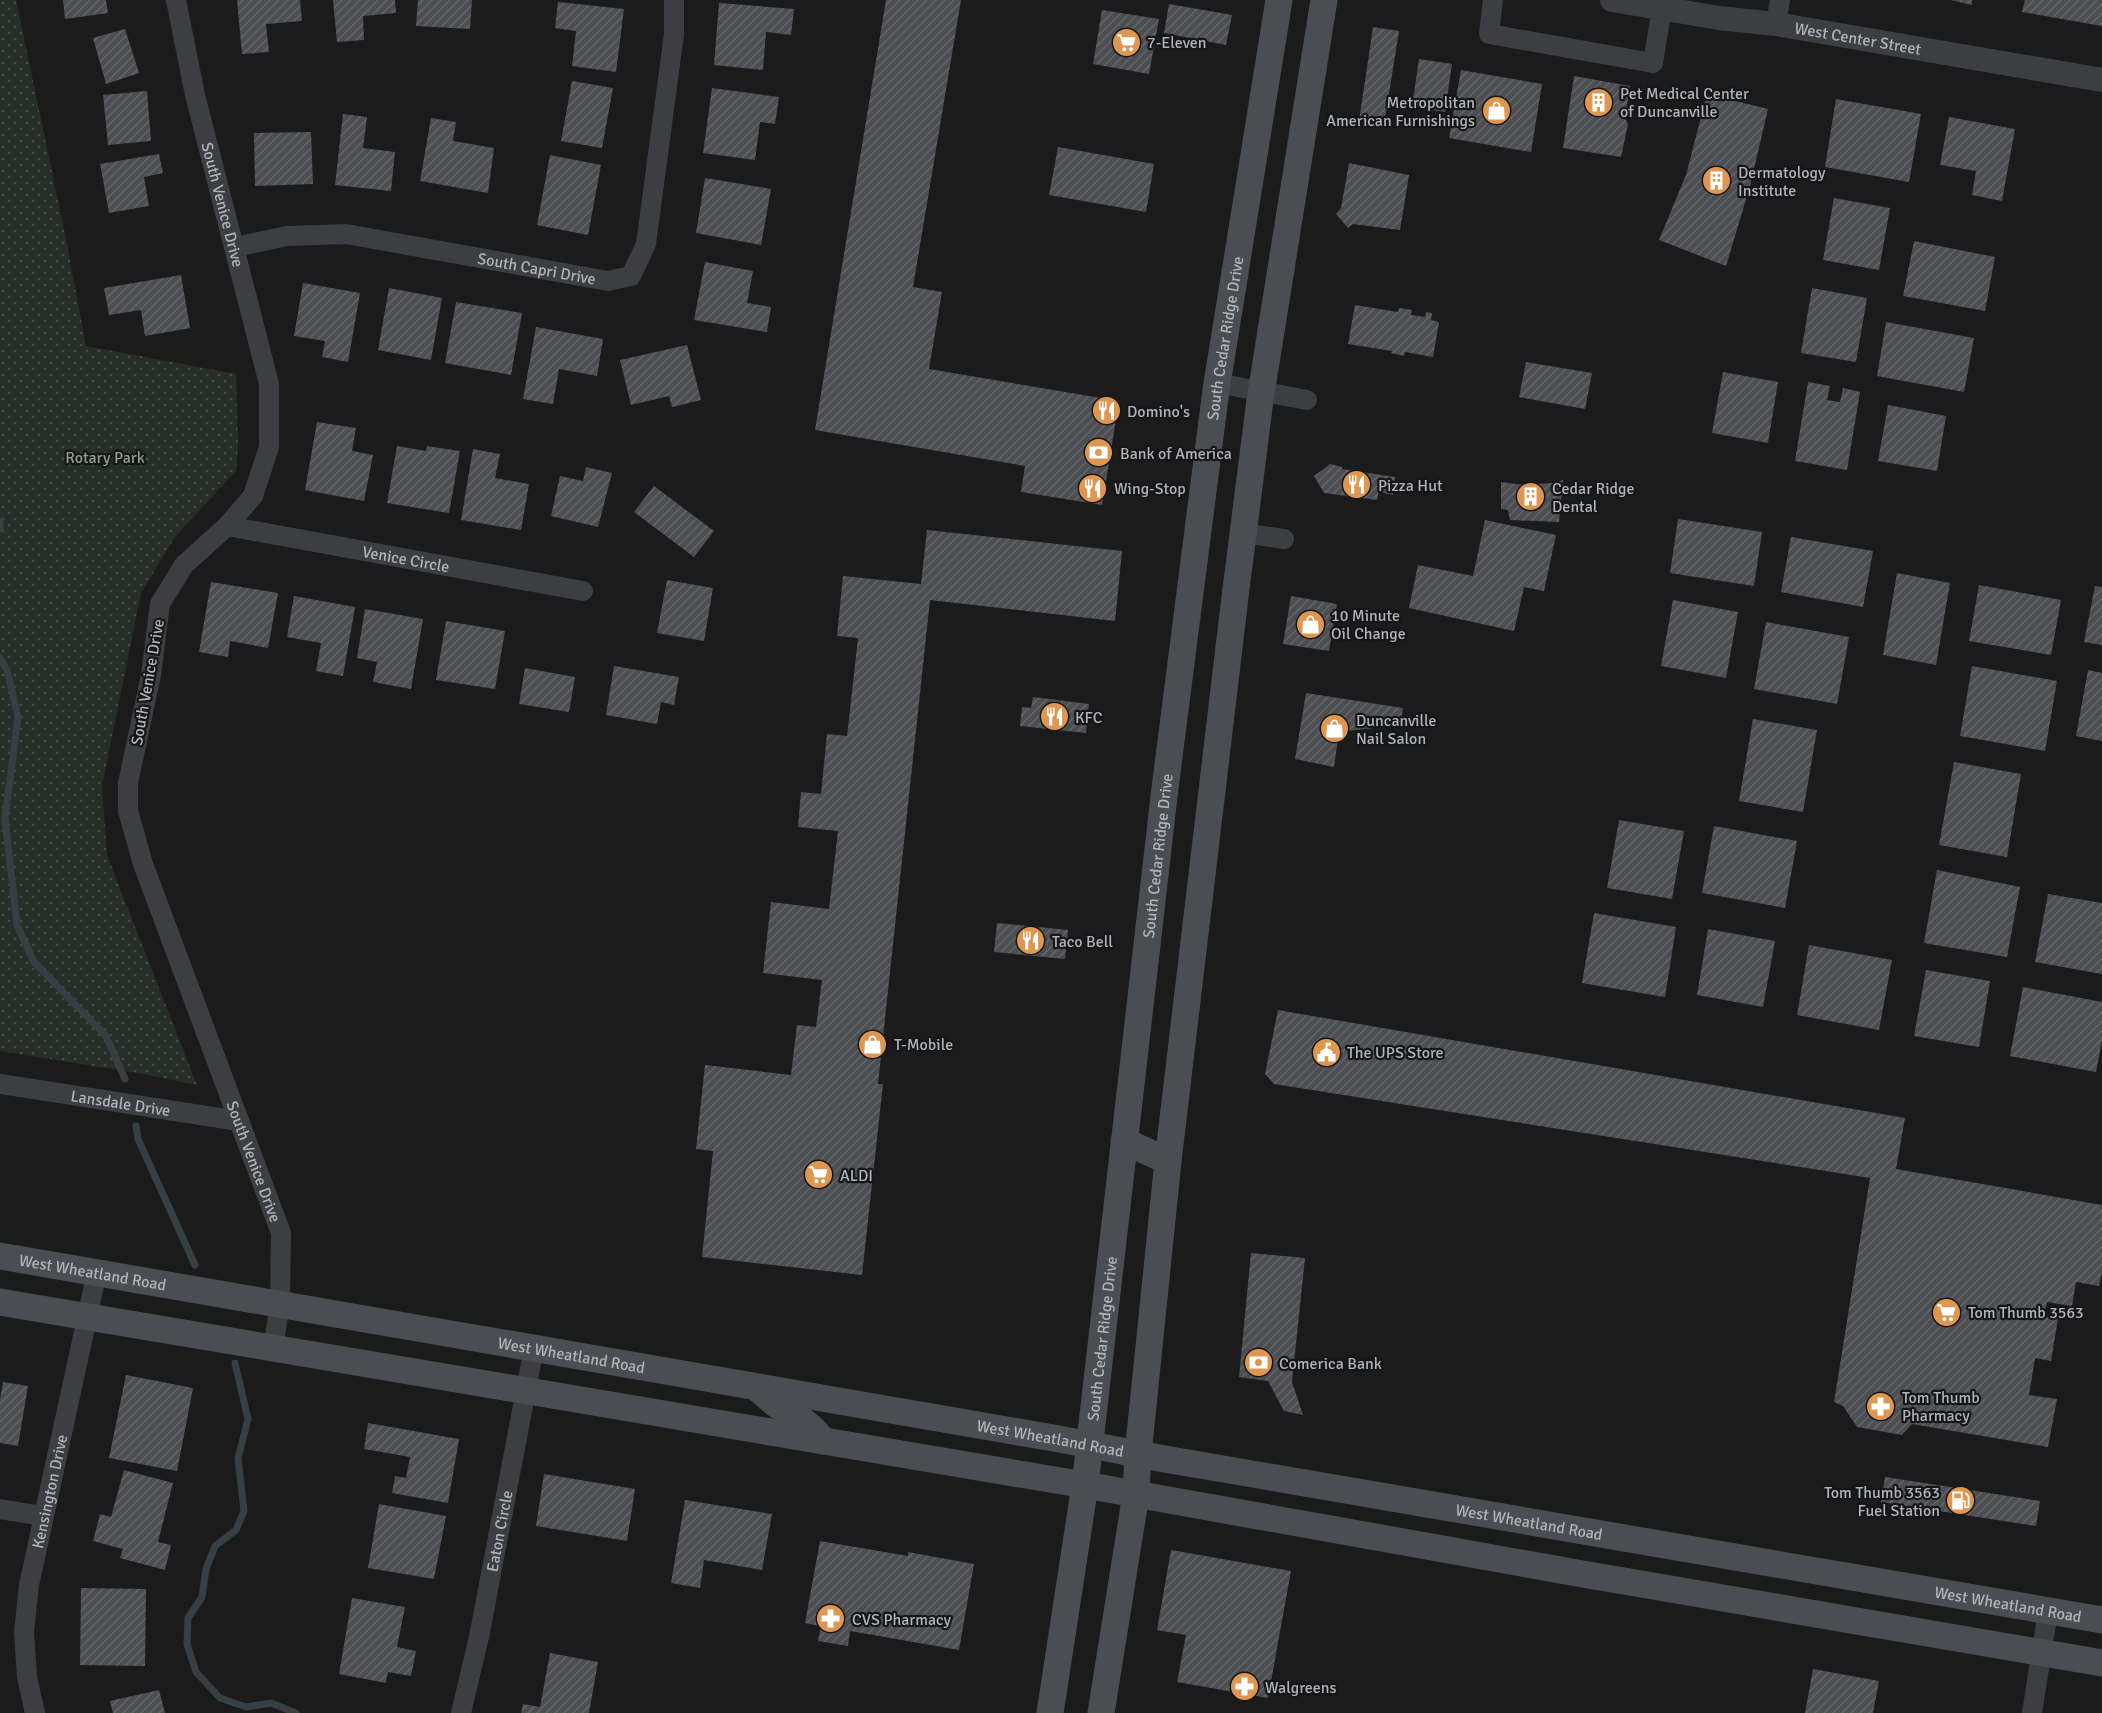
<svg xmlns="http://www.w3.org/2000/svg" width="2102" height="1713" font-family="Signika,sans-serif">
<defs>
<pattern id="grass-dots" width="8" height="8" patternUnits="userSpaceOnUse" patternTransform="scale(1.5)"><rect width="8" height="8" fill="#272e27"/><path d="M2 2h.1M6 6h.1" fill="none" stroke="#444a44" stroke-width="1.8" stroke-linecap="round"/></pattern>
<pattern id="building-hatch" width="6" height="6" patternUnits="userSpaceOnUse" patternTransform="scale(1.5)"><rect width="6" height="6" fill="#4d4e51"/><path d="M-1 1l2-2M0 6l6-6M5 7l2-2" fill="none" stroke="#646568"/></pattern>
</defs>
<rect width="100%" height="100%" fill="#1b1b1c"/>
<!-- grass -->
<path fill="url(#grass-dots)" d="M0 0H16L65 234 86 346 236 374 238 445 236 471 175 537 141 593 102 786 107 855 197 1085 143 1074 0 1051Z"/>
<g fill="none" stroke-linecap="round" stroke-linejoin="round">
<!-- stream -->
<path stroke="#364044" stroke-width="7" d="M0 521V529
M0 658 7 670 18 717 5 819 17 925 34 962 106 1036 125 1079
M136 1126 138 1139 195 1265
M235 1363 248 1419 238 1458 244 1511 236 1530 215 1546 206 1569 202 1597 188 1618 187 1644 196 1672 220 1698 246 1707 271 1703 296 1713"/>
</g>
<!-- building -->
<path fill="url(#building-hatch)" d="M63 0H106L108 13 65 19Z
M237 0H300L302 21 266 24 269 52 242 54Z
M333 0H395L396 13 363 16 364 40 337 42Z
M418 0H472L470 29 416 26Z
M886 0H961L913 287 942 292 929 369 1119 401 1102 505 1021 492 1025 466 815 430Z
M1951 0H1972V5Z
M2025 0H2102V26L2022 12Z
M558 2 624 9 616 72 572 66 576 31 555 28Z
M719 3 794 9 791 35 766 32 763 70 714 65Z
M1169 4 1232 15 1226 45 1164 33Z
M1102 10 1159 19 1149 74 1093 64Z
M1373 27 1399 31 1384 125 1359 121Z
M125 29 139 73 106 84 93 38Z
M1419 59 1452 64 1445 112 1412 107Z
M1461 70 1542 84 1531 152 1449 138Z
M1574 76 1630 86 1625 118 1628 124 1621 157 1563 148Z
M572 81 613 88 602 148 561 141Z
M712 88 779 97 775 124 760 122 755 160 703 153Z
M147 91 151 141 108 145 103 95Z
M1707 94 1768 109 1750 186 1726 266 1659 240 1686 175Z
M1836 99 1921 114 1909 182 1825 167Z
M343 114 367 117 363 148 395 152 391 191 335 185Z
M1949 117 2015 129 2002 201 1972 195 1976 171 1940 165Z
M431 118 456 122 453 141 494 148 488 193 420 181Z
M311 132 313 184 255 186 254 133Z
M1058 147 1154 164 1146 212 1049 195Z
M159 154 163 173 144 177 149 206 109 213 100 164Z
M550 155 601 165 588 235 537 225Z
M1349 163 1409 175 1400 230 1353 224 1348 228 1336 214 1341 208Z
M705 178 771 189 761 245 696 233Z
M1834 198 1890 208 1879 270 1823 260Z
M1914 241 1995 257 1985 311 1903 296Z
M705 262 753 271 747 303 771 307 767 332 694 320Z
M181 275 190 328 145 336 141 310 109 315 104 288Z
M303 283 360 293 348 362 322 357 325 341 294 336Z
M389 288 442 298 431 360 378 350Z
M1812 288 1867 298 1856 362 1801 353Z
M456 302 522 313 511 375 445 363Z
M1355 305 1398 312 1399 308 1412 310 1411 315 1425 317 1426 312 1432 313 1431 320 1439 322 1433 357 1405 352 1404 356 1391 353 1392 351 1348 344Z
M1886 322 1974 338 1964 392 1877 376Z
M536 327 603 339 597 376 559 369 553 404 523 399Z
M687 345 701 400 672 407 669 396 631 405 620 360Z
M1526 362 1592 373 1585 409 1519 397Z
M1723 372 1778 382 1768 443 1712 433Z
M1808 382 1830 386 1827 400 1840 402 1843 388 1860 392 1847 470 1795 461Z
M1888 405 1946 416 1937 471 1878 461Z
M317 422 356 428 352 451 373 455 364 501 305 490Z
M397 446 426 451 427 446 460 451 449 513 387 503Z
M473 449 500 454 495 478 529 484 521 530 461 520Z
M1330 464 1342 467V469L1395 477 1393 495 1379 492 1377 500 1324 493 1314 476Z
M586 467 612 473 598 527 551 516 560 476 583 481Z
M1563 480 1559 522 1510 520 1508 510 1501 509V482L1524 485 1552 483Z
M654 486 714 531 694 557 634 512Z
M1678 519 1762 532 1754 586 1670 573Z
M1485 520 1556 535 1544 591 1524 587 1514 631 1409 608 1418 565 1473 576Z
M927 530 1122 551 1115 621 930 600 878 1084H883L862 1275 702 1257 713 1151 696 1149 705 1065 791 1075 797 1025 816 1027 822 980 763 973 771 902 829 909 838 831 798 827 801 792 821 794 827 734 847 736 858 638 837 636 843 576 921 584Z
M1791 537 1873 551 1863 607 1781 592Z
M1897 573 1950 583 1936 665 1883 655Z
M667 580 713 588 704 641 657 633Z
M211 582 278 593 268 648 230 641 228 657 199 652Z
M1979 585 2061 600 2051 655 1969 641Z
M2095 586 2102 587V645L2084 642Z
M294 596 355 607 343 676 316 671 321 643 287 637Z
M1291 596 1337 604 1329 651 1283 644Z
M1673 600 1738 612 1726 678 1661 666Z
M365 609 423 619 411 689 373 682 377 662 357 658Z
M446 621 505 631 495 689 436 680Z
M1766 622 1849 637 1837 704 1754 689Z
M614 666 679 677 674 705 661 702 657 724 606 715Z
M1972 666 2057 681 2045 751 1960 736Z
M525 668 575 677 569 712 519 704Z
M2088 670 2102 673V741L2076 736Z
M1306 693 1403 708 1400 725 1339 732 1334 767 1295 759Z
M1033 697 1089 704 1086 733 1020 726 1022 707 1031 708Z
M1753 719 1817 730 1803 812 1739 801Z
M1954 762 2021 774 2007 857 1939 845Z
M1619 820 1684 831 1672 899 1607 888Z
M1714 826 1797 841 1785 908 1702 893Z
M1937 870 2020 887 2007 957 1924 943Z
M2048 894 2102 903V974L2035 962Z
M1594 913 1676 927 1665 997 1582 983Z
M997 923 1068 930 1065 959 994 952Z
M1708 929 1775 941 1763 1007 1697 995Z
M1809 945 1892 960 1879 1030 1797 1015Z
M1926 970 1990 981 1979 1047 1914 1036Z
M2023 987 2102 1002V1040L2096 1072 2010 1056Z
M1278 1010 1905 1118 1896 1169 2102 1205V1271L2099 1286 2076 1282 2072 1306 2047 1302 2044 1317 2058 1319 2051 1361 2035 1358 2029 1395 2057 1399 2048 1447 1912 1424 1902 1435 1857 1427 1843 1406 1834 1402 1870 1178 1274 1084 1265 1074Z
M1251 1253 1305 1258 1292 1382 1303 1415 1284 1411 1268 1381 1239 1377Z
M126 1375 193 1388 177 1471 109 1458Z
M3 1382 28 1386 18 1446 0 1443V1400Z
M368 1423 459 1439 448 1503 392 1493 395 1476 406 1478 410 1457 364 1449Z
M124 1470 173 1483 158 1542 171 1545 165 1570 120 1558 123 1549 93 1541 100 1514 111 1517Z
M544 1474 635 1489 627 1541 536 1526Z
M1885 1477 2040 1501 2036 1526 1881 1502Z
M685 1500 772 1514 762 1570 704 1560 700 1588 671 1583Z
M379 1504 446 1516 434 1579 368 1568Z
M820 1541 908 1556V1552L974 1564 959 1650 850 1631 848 1646 818 1641 821 1626 805 1623Z
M1171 1550 1291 1571 1268 1698 1177 1682 1186 1635 1157 1630Z
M81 1588 146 1589 145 1666 80 1665Z
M352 1598 405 1607 397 1647 416 1651 411 1676 388 1672 386 1683 339 1674Z
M550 1653 598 1662 589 1713H521L523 1704 540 1707Z
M1813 1669 1879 1681 1873 1713H1805Z
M159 1690 165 1713H113L110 1701Z"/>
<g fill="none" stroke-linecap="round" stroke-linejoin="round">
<!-- minor -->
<g stroke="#3c3e41" stroke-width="20">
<path id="s1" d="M176 0 195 95 269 384V447L253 496 227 526 184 565 160 604 151 675 128 783V811L143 864 281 1233 280 1304 273 1348"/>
<path d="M1493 0 1489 34 1653 63 1662 8"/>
<path d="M1776 24 1780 0"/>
<path id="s2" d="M235 247 287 236 346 234 608 281 631 276 646 244 674 34V0"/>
<path d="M1217 383 1307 400"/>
<path id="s3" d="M227 526 583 591"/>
<path d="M1243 533 1284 539"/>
<path id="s4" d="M0 1084 239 1121"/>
<path d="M0 1509 43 1516"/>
<path id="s5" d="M35 1713 27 1677 24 1632 29 1585 97 1272"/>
<path id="s6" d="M461 1713 479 1637 534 1348"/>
<path d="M2032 1713 2048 1611"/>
</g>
<!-- tertiary -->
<path stroke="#3c3e41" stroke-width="24" id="s7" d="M1612 0 1719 18 1776 24 2102 80"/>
<!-- secondary -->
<g stroke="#4a4d51" stroke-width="27">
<path d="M1124 1141 1168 1161"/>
<path id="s8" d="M0 1256 1059 1439 1159 1458 2102 1620"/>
<path d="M0 1302 1085 1485 1577 1573 2102 1663"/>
<path d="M759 1390C767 1396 774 1404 782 1408 799 1418 812 1425 823 1441"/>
<path id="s9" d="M1050 1713 1085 1485 1165 788 1216 390 1279 0"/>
<path d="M1101 1713 1136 1494 1138 1454 1168 1161 1235 597 1260 400 1324 0"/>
</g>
</g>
<!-- icons -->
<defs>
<symbol id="supermarket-disc" viewBox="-11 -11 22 22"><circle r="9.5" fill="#de9751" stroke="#161617"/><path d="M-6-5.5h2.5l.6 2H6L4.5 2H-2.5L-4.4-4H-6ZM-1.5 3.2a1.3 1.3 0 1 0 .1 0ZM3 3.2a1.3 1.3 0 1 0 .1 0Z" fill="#fff"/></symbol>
<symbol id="building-disc" viewBox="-11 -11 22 22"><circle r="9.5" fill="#de9751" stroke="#161617"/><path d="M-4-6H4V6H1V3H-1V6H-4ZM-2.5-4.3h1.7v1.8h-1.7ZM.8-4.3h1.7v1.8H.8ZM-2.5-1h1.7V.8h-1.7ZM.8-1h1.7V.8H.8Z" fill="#fff"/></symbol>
<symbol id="shop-disc" viewBox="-11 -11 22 22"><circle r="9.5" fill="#de9751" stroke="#161617"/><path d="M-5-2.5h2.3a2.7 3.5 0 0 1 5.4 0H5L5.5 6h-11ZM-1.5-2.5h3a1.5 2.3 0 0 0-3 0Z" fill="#fff"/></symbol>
<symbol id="restaurant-disc" viewBox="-11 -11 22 22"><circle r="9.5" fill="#de9751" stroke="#161617"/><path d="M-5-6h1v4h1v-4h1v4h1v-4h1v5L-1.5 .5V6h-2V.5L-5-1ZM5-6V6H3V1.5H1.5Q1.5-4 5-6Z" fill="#fff"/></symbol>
<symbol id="bank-disc" viewBox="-11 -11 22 22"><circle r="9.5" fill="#de9751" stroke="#161617"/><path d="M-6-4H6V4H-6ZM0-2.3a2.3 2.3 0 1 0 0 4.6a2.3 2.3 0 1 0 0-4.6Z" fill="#fff"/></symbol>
<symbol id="civic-disc" viewBox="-11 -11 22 22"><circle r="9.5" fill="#de9751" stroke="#161617"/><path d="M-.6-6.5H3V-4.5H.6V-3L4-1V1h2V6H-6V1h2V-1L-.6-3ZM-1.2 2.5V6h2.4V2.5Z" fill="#fff"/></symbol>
<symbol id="pharmacy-disc" viewBox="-11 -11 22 22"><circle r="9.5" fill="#de9751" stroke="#161617"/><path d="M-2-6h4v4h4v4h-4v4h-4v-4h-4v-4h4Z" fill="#fff"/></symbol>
<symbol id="fuel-disc" viewBox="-11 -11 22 22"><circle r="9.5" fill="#de9751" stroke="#161617"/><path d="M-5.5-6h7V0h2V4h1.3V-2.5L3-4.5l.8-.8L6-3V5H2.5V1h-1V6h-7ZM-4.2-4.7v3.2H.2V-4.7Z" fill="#fff"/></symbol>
</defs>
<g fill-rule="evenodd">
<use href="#supermarket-disc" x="1110" y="26" width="33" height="33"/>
<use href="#building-disc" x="1582" y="86" width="33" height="33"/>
<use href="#shop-disc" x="1480" y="94" width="33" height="33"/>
<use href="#building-disc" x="1700" y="164" width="33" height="33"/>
<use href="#restaurant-disc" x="1090" y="394" width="33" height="33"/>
<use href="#bank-disc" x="1082" y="436" width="33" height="33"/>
<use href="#restaurant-disc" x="1340" y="468" width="33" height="33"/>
<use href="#restaurant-disc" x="1076" y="472" width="33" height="33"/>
<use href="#building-disc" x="1514" y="480" width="33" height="33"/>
<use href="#shop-disc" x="1294" y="608" width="33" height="33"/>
<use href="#restaurant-disc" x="1038" y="700" width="33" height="33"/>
<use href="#shop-disc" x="1318" y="712" width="33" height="33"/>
<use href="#restaurant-disc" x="1014" y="924" width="33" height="33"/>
<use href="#shop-disc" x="856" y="1028" width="33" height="33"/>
<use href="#civic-disc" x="1310" y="1036" width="33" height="33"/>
<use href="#supermarket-disc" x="802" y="1158" width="33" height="33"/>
<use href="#supermarket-disc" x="1930" y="1296" width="33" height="33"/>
<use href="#bank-disc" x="1242" y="1346" width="33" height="33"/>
<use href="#pharmacy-disc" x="1864" y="1390" width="33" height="33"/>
<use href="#fuel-disc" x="1944" y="1484" width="33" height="33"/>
<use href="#pharmacy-disc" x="814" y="1602" width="33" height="33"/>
<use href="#pharmacy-disc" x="1228" y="1670" width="33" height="33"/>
</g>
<g text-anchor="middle" stroke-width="4.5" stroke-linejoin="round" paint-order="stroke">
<!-- street labels -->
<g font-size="16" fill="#afb4ba" stroke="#161617">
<text dy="6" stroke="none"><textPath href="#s7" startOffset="249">West Center Street</textPath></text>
<text dy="6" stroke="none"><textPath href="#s1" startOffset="210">South Venice Drive</textPath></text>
<text dy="6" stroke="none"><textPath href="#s2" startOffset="306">South Capri Drive</textPath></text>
<text dy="6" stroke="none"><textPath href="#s9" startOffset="1386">South Cedar Ridge Drive</textPath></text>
<text dy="6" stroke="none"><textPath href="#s3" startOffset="182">Venice Circle</textPath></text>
<text transform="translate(147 682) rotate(-80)" y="6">South Venice Drive</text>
<text dy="6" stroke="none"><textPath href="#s9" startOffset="864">South Cedar Ridge Drive</textPath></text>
<text dy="6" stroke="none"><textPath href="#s4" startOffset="122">Lansdale Drive</textPath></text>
<text dy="6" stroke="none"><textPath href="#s1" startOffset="1236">South Venice Drive</textPath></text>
<text dy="6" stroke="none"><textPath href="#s8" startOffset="94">West Wheatland Road</textPath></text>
<text dy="6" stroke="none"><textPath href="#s9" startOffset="378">South Cedar Ridge Drive</textPath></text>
<text dy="6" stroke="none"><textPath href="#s8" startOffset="580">West Wheatland Road</textPath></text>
<text dy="6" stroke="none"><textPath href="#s8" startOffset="1066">West Wheatland Road</textPath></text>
<text dy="6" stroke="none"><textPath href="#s5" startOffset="225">Kensington Drive</textPath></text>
<text dy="6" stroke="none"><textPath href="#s8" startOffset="1552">West Wheatland Road</textPath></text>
<text dy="6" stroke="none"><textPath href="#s6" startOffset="186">Eaton Circle</textPath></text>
<text dy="6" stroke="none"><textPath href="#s8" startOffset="2038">West Wheatland Road</textPath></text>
</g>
<!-- poi labels -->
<g font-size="16" fill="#afb4ba" stroke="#161617" text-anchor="start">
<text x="1147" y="48">7-Eleven</text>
<text x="1620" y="99">Pet Medical Center<tspan x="1620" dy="18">of Duncanville</tspan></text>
<text x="1475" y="108" text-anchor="end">Metropolitan<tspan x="1475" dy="18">American Furnishings</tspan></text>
<text x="1738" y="178">Dermatology<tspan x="1738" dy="18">Institute</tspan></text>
<text x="1127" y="417">Domino's</text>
<text x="1120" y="459">Bank of America</text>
<text x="1378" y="491">Pizza Hut</text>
<text x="1114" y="494">Wing-Stop</text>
<text x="1552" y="494">Cedar Ridge<tspan x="1552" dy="18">Dental</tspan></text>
<text x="1331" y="621">10 Minute<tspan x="1331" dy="18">Oil Change</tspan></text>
<text x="1075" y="723">KFC</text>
<text x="1356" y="726">Duncanville<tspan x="1356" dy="18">Nail Salon</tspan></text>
<text x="1052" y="947">Taco Bell</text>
<text x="894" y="1050">T-Mobile</text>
<text x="1347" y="1058">The UPS Store</text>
<text x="840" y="1181">ALDI</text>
<text x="1968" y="1318">Tom Thumb 3563</text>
<text x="1279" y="1369">Comerica Bank</text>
<text x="1902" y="1403">Tom Thumb<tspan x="1902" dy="18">Pharmacy</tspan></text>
<text x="1940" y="1498" text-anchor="end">Tom Thumb 3563<tspan x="1940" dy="18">Fuel Station</tspan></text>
<text x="852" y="1625">CVS Pharmacy</text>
<text x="1265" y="1693">Walgreens</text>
</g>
<!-- park labels -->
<g font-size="16" fill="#8ba388" stroke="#161617">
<text x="105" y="463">Rotary Park</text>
</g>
</g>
</svg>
